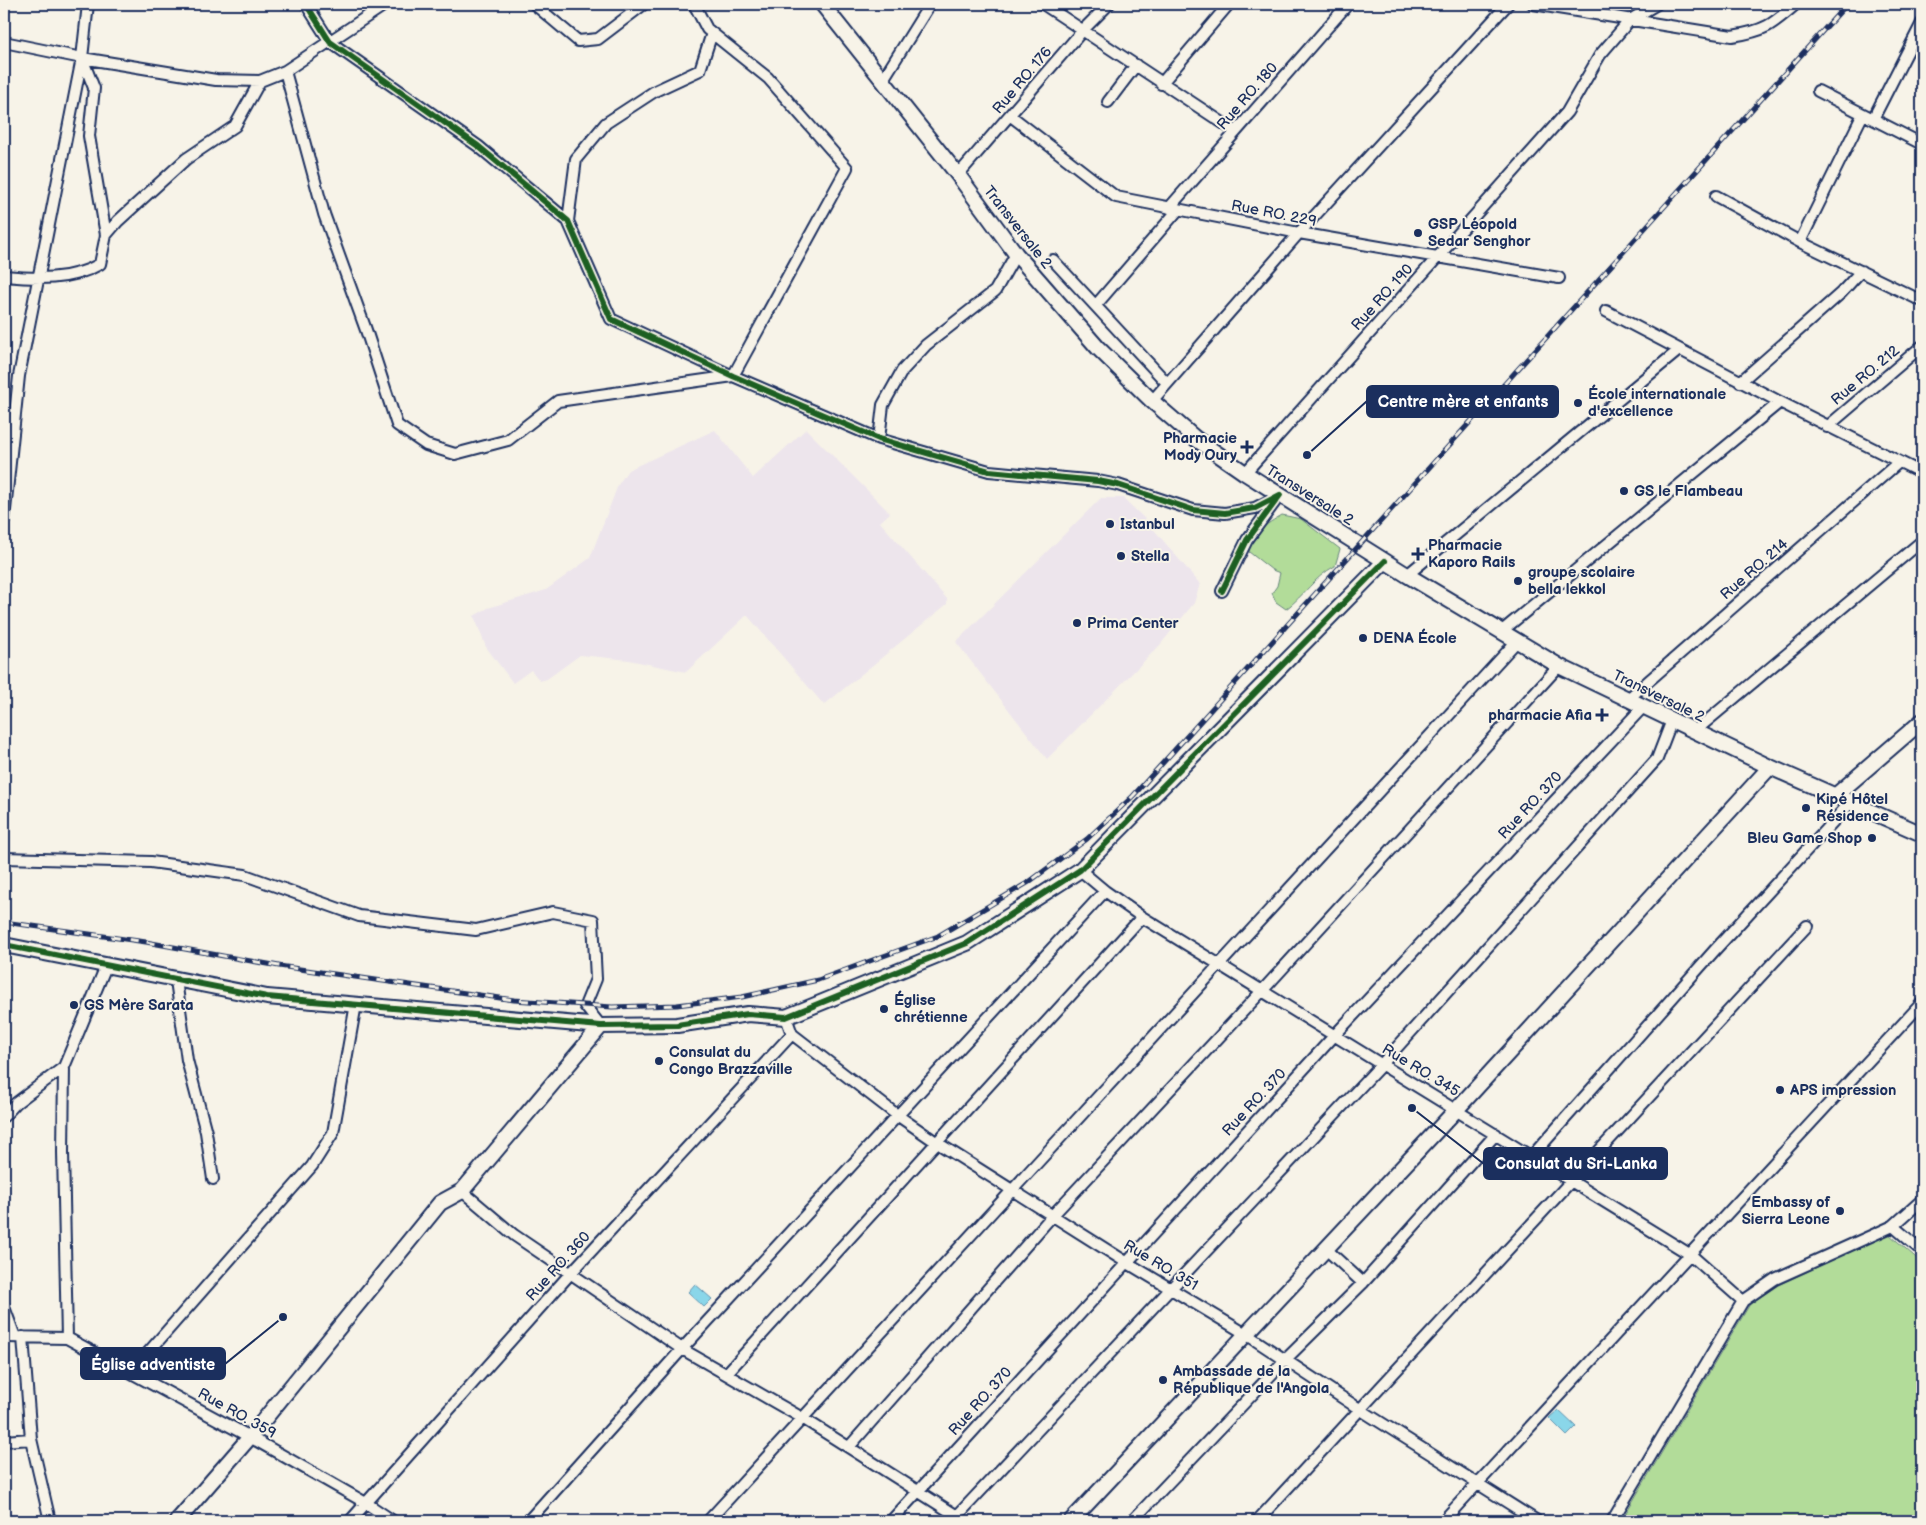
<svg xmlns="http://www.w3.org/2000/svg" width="1926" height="1525" font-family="'Balsamiq Sans',sans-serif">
<rect width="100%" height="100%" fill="#f7f3e8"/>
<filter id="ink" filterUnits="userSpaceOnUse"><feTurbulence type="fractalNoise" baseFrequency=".02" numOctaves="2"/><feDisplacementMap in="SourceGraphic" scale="10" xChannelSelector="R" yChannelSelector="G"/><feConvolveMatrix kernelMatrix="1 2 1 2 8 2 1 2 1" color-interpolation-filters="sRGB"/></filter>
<g filter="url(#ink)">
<!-- built -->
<path fill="#ede5ec" d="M806 429 890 513 880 522 947 599V604L824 705 747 615 686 672 629 660 580 655 547 679 540 681 531 670 513 683 486 647 474 616 488 608 546 590 590 558 618 485 628 470 715 430 753 478Z
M1101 498H1123L1144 518 1200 584 1194 603 1160 645 1047 759 956 642Z"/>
<!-- green -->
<path fill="#b2dc99" stroke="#66867c" d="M1282 515 1301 519 1340 549 1335 566C1313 578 1305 595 1286 609L1276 602 1272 593 1277 586 1280 573 1272 570 1249 552C1250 533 1267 524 1282 515Z
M1889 1234 1922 1263V1521H1621L1750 1304 1778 1285Z"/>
<!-- water -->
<path fill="#8ad6e9" stroke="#5e93b1" d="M695 1284 712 1299 704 1307 688 1292Z
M1558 1410 1576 1427 1567 1436 1549 1418Z"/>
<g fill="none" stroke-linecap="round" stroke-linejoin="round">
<defs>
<path id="street" d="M306 4 330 42 478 146 568 221 611 319 733 376 879 439 989 471 1098 481 1118 485 1193 510 1225 513 1255 508 1280 495 1247 540 1222 591
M534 4 578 41 598 39 644 4
M1043 4 1235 131
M1533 4 1732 36C1765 31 1772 25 1796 4
M4 42 82 58 216 80 260 81 285 71 386 4
M285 71 324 214 366 330 397 425 426 445 455 454 508 440 558 401 733 376 847 168 768 78 707 29 694 4
M882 81 930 4
M1161 84 1229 4
M1818 91 1922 144
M1108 102 1136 65
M1011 116 1116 197 1299 233 1559 278
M1873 119 1922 23
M958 175 1083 30 1109 4
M1716 196 1800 242 1922 301
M1169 208 1348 4
M568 221 576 159 606 123 655 91 700 70 712 33
M106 235 118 221 186 159 235 126 260 81
M1800 242 1863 114
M1053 260 1167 383
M4 276C36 279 71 281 100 264L106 235 89 136 94 88 82 58
M1096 305 1178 210
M1606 311 1780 402 1922 473
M1740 382 1841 293 1861 271
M1152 401 1299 233 1508 4
M1827 427 1922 346
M879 439 883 405 902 371 926 345 995 291 1016 254
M1245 473 1567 112 1600 55 1630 20 1657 4
M4 520 19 376 82 58 88 4
M1407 575 1679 350
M1502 631 1780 402
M1628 699 1899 462
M1695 731 1922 541
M4 858 151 862 245 875 359 916 476 930 553 912 593 920 596 979 585 1006 601 1026
M1080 870 1105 891 1142 917 1691 1255 1743 1301
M176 980 187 1060 206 1132 213 1179
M786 1017 792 1034 897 1115 936 1142 1126 1262 1246 1334 1361 1410 1537 1521
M64 1067 63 1152 67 1338
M4 1116 16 1103 64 1067 106 966
M1532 1156 1714 951 1850 803
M462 1191 514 1235 682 1349 804 1419 965 1521
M1893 1226 1922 1251
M1326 1249 1363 1283
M4 1307 15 1337
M4 1337 67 1338 250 1437 366 1503 393 1521
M23 1337 31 1439 50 1521
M131 1372 312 1166 333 1133 356 1004
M726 1374 1142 917
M4 1441 31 1439
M849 1447 1052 1216 1262 991 1559 666
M957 1516 1382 1064 1657 759 1672 720
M350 1521 570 1274 792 1034
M528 1521 682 1349 1105 891
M708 1521 1517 641
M891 1521 1333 1037 1643 707
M1132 1521 1286 1359 1363 1283 1496 1134
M1257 1521 1807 926
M1443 1521 1922 1003
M1612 1521 1743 1301 1775 1279 1893 1226 1922 1200"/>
<path id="secondary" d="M822 4 958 175 1016 254 1098 348 1152 401 1196 439 1245 473 1407 575 1559 666 1770 767 1922 834
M1835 796 1922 721
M4 945 267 997 601 1026 677 1025 748 1014 786 1017 967 943 1080 870 1385 561
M177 1521 250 1437 440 1203 462 1191 601 1026
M1071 1521 1457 1109 1770 767"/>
</defs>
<!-- street casing -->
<use href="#street" stroke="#1b2f5e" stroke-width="14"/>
<!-- secondary casing -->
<use href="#secondary" stroke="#1b2f5e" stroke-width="18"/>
<!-- street -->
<use href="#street" stroke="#f7f3e8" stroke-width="10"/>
<!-- secondary -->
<use href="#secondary" stroke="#f7f3e8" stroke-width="14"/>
<defs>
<path id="rail" d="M4 922 146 942 279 966 514 1000 612 1007 677 1005 742 997 818 980 938 936 1029 882 1087 839 1133 796 1847 4"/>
</defs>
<!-- rail casing -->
<use href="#rail" stroke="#1b2f5e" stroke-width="5"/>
<!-- rail -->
<use href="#rail" stroke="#f7f3e8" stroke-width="3" stroke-dasharray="9" stroke-linecap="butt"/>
<defs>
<path id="cycleway" d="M306 4 330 42 478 146 568 221 611 319 733 376 879 439 989 471 1098 481 1118 485 1193 510 1225 513 1255 508 1280 495 1247 540 1222 591
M4 945 267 997 601 1026 677 1025 748 1014 786 1017 967 943 1080 870 1385 561"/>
</defs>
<!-- cycleway casing -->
<use href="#cycleway" stroke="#f7f3e8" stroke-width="9"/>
<!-- cycleway -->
<use href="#cycleway" stroke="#1b5e20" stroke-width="6"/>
</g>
</g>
<!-- markers -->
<g fill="#1b2f5e" stroke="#f7f3e8" stroke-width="2">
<circle cx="1418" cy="233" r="5"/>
<circle cx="1578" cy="403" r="5"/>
<path d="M1244.5 439.5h5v5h5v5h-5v5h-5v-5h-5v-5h5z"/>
<circle cx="1624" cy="491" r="5"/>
<circle cx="1110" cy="524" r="5"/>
<path d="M1415.5 546.5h5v5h5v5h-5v5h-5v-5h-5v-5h5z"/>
<circle cx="1121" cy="556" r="5"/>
<circle cx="1518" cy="581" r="5"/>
<circle cx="1077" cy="623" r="5"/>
<circle cx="1363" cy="638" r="5"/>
<path d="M1599.5 707.5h5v5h5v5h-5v5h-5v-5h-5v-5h5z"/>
<circle cx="1806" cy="808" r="5"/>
<circle cx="1872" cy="838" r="5"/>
<circle cx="74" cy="1005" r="5"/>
<circle cx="884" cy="1009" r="5"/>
<circle cx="659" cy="1061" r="5"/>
<circle cx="1780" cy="1090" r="5"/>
<circle cx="1840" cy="1211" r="5"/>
<circle cx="1163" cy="1380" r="5"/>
</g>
<g text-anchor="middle" stroke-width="4" stroke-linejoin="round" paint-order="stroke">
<!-- street labels -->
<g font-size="15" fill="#1b2f5e" stroke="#f7f3e8">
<text transform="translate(1022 80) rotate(-50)" y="5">Rue RO. 176</text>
<text transform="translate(1247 96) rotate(-49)" y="5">Rue RO. 180</text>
<text transform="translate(1274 213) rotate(11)" y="5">Rue RO. 229</text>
<text transform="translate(1018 227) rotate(52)" y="5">Transversale 2</text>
<text transform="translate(1382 297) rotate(-48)" y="5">Rue RO. 190</text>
<text transform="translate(1865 375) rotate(-40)" y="5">Rue RO. 212</text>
<text transform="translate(1310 495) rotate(32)" y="5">Transversale 2</text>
<text transform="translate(1754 569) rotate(-41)" y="5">Rue RO. 214</text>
<text transform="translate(1659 696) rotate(26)" y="5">Transversale 2</text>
<text transform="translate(1530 805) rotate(-47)" y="5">Rue RO. 370</text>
<text transform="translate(1421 1070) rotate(31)" y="5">Rue RO. 345</text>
<text transform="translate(1254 1102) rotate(-47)" y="5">Rue RO. 370</text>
<text transform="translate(1161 1265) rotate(31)" y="5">Rue RO. 351</text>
<text transform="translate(558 1266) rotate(-48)" y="5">Rue RO. 360</text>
<text transform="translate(980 1401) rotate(-48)" y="5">Rue RO. 370</text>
<text transform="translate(237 1413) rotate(29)" y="5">Rue RO. 359</text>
</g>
<!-- poi labels -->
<g font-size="15" font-weight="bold" fill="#1b2f5e" stroke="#f7f3e8" text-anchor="start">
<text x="1428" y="229">GSP Léopold<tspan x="1428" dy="17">Sedar Senghor</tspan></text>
<text x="1588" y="399">École internationale<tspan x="1588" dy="17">d'excellence</tspan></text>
<text x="1237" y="443" text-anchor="end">Pharmacie<tspan x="1237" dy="17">Mody Oury</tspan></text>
<text x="1634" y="496">GS le Flambeau</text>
<text x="1120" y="529">Istanbul</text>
<text x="1428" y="550">Pharmacie<tspan x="1428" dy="17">Kaporo Rails</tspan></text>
<text x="1131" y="561">Stella</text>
<text x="1528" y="577">groupe scolaire<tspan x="1528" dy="17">bella lekkol</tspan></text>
<text x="1087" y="628">Prima Center</text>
<text x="1373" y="643">DENA École</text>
<text x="1592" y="720" text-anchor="end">pharmacie Afia</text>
<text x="1816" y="804">Kipé Hôtel<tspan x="1816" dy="17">Résidence</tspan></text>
<text x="1862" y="843" text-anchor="end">Bleu Game Shop</text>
<text x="894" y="1005">Église<tspan x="894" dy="17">chrétienne</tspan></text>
<text x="84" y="1010">GS Mère Sarata</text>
<text x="669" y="1057">Consulat du<tspan x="669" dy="17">Congo Brazzaville</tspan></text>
<text x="1790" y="1095">APS impression</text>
<text x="1830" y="1207" text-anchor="end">Embassy of<tspan x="1830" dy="17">Sierra Leone</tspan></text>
<text x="1173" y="1376">Ambassade de la<tspan x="1173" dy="17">République de l'Angola</tspan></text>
</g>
</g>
<!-- callouts -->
<path fill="none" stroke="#1b2f5e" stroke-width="2" d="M1307 455L1367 401M1412 1108L1484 1164M283 1317L225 1364"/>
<g fill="#1b2f5e" stroke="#f7f3e8" stroke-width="2">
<circle cx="1307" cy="455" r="5"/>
<circle cx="1412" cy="1108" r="5"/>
<circle cx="283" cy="1317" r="5"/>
</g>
<g fill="#1b2f5e" stroke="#1b2f5e" stroke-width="2">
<rect x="1367" y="386" width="191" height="31" rx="5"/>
<rect x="1484" y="1148" width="183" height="31" rx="5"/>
<rect x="81" y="1348" width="144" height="31" rx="5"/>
</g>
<g font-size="16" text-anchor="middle" font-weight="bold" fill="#fff">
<text x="1463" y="407">Centre mère et enfants</text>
<text x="1576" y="1169">Consulat du Sri-Lanka</text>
<text x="153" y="1370">Église adventiste</text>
</g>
<!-- margin -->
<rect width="1926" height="1525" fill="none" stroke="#f7f3e8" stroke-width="20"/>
<rect x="10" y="10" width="1906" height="1505" fill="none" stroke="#1b2f5e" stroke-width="2" filter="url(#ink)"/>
</svg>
